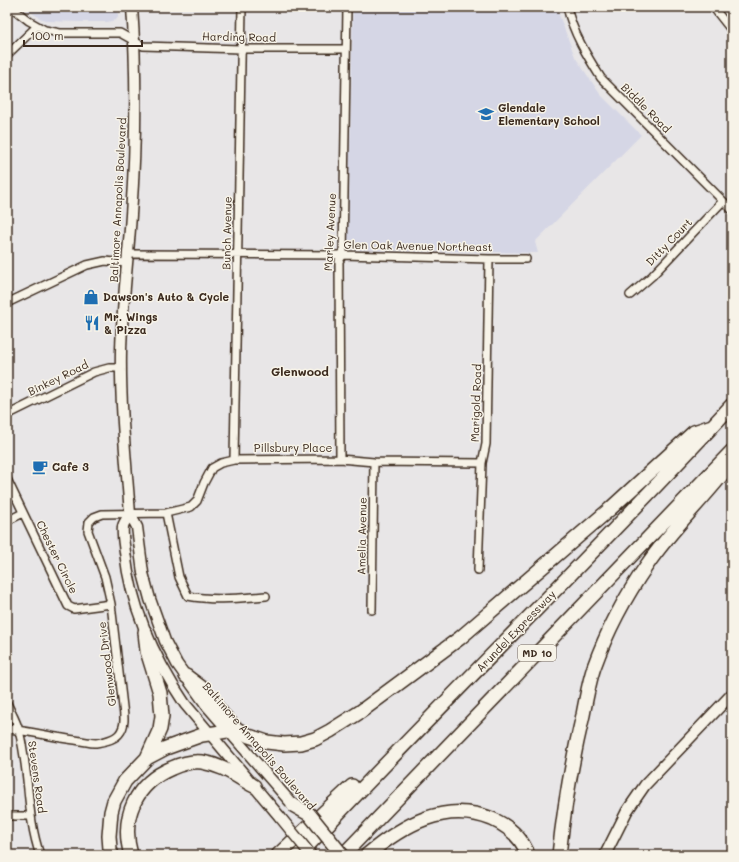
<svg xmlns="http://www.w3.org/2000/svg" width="739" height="862" font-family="Mali,sans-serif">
<rect width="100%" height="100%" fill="#e8e6e7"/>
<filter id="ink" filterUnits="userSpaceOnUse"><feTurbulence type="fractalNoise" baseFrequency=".025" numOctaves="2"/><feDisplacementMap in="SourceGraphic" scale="8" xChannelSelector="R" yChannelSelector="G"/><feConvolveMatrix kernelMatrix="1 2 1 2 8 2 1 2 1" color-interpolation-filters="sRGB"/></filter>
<g filter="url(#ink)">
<!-- built -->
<path fill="#d5d6e5" d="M23 7H118V17L116 20 107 22H79L48 21 40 18Z
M353 7H556L575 57 600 94 641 135 535 242 538 253 348 249Z"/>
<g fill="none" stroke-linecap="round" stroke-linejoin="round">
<defs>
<path id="street" d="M11 7 29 21 45 30 60 33H120L143 46 241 49H346
M567 7C573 33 587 56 601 78L732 210
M713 7 732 31
M7 55 37 26
M128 254 343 255 489 259H526
M630 295 652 276 723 201
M7 303 87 265 105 261 127 263
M7 415 94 372 109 368H121
M340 459 339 261 343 255 347 7
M234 460 242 7
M7 479 68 606 74 609 111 604
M166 513 179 577 188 596C214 601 240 598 266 596
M7 521 23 513
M478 570 482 463 486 444 489 259
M372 610 374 462
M7 703C11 712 17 722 19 731 30 772 26 815 40 855
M7 729C30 731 52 737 75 740 82 741 90 743 96 743 103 742 115 739 119 734 126 726 124 715 123 707L111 604 105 577 88 531 89 522 94 517 102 514 166 513 191 507 197 501 204 483 212 468 221 463 234 460 340 459 374 462 482 463
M7 816H31"/>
<path id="secondary" d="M132 7C137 76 136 146 131 215 128 261 122 305 121 351 120 405 126 460 130 514L137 527 143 573 150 599 165 641 177 664 207 706 293 805
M130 514C128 518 123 523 123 527 122 534 124 544 125 552 131 608 154 658 185 704L280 817
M605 855 627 811 645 785 732 694"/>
<path id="highway" d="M186 676 202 688 222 714 235 728 249 736 267 742 284 744 301 743 315 739 330 731 360 712 460 638 610 509 694 432 712 426
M147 758 166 748 202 735 227 731
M112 855 110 849 109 836 111 812 114 801 125 781 147 758 160 729 162 716 160 693 147 651 145 632
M131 855C120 817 136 783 172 768 181 764 193 761 202 762 225 766 235 776 254 786
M278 855 352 786
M299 855C441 703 591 558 732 405
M343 855 732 451
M367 855C403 825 445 800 492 819 508 826 522 838 528 855
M559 855C564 808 572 761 583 715 586 699 589 682 594 667 607 631 625 597 647 565 672 528 705 498 732 462"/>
</defs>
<!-- street casing -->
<use href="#street" stroke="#3b2a1e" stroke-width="10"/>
<!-- secondary casing -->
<use href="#secondary" stroke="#3b2a1e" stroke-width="13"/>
<!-- highway casing -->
<use href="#highway" stroke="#3b2a1e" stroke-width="16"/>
<!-- street -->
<use href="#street" stroke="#f7f3e8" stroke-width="7"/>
<!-- secondary -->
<use href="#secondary" stroke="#f7f3e8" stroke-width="10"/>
<!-- highway -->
<use href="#highway" stroke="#f7f3e8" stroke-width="13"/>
<defs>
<path id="secondary-bridge" d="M280 817 311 855"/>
<path id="highway-bridge" d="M293 805 309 814 342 855"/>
</defs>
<!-- secondary-bridge casing -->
<use href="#secondary-bridge" stroke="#3b2a1e" stroke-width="13" stroke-linecap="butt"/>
<!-- highway-bridge casing -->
<use href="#highway-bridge" stroke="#3b2a1e" stroke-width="16" stroke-linecap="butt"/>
<!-- secondary-bridge -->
<use href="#secondary-bridge" stroke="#f7f3e8" stroke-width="10"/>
<!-- highway-bridge -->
<use href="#highway-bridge" stroke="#f7f3e8" stroke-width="13"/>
</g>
</g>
<!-- icons -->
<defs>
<symbol id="school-bare" viewBox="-9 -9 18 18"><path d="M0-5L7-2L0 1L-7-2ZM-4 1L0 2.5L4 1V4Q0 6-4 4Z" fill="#1f6fb2" stroke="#f7f3e8" stroke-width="2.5" paint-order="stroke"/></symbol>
<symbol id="shop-bare" viewBox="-9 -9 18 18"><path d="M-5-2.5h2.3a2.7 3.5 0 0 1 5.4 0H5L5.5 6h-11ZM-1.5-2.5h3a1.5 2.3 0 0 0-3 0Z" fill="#1f6fb2" stroke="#f7f3e8" stroke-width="2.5" paint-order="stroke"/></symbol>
<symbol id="restaurant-bare" viewBox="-9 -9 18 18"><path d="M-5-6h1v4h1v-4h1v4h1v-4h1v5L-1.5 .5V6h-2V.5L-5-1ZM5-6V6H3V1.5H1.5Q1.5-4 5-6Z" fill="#1f6fb2" stroke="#f7f3e8" stroke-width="2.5" paint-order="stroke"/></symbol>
<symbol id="cafe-bare" viewBox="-9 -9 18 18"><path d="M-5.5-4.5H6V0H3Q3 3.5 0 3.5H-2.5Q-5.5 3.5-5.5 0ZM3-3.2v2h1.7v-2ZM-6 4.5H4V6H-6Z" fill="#1f6fb2" stroke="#f7f3e8" stroke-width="2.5" paint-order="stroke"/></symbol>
</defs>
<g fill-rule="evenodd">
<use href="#school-bare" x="475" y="103" width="22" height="22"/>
<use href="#shop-bare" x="80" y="286" width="22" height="22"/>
<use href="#restaurant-bare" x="81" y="312" width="22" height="22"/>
<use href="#cafe-bare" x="29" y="456" width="22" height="22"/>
</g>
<g text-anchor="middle" stroke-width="3" stroke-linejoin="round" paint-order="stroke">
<!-- shield labels -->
<rect fill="#f7f3e8" stroke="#73665b" stroke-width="1" x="518" y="645" width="38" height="16" rx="3"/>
<g font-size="10" font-weight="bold" fill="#3b2a1e">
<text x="537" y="657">MD 10</text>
</g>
<!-- street labels -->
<g font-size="11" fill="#3b2a1e" stroke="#f7f3e8">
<text transform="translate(239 37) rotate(1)" y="4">Harding Road</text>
<text transform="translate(646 108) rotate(45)" y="4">Biddle Road</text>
<text transform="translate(118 200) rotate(-87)" y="4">Baltimore Annapolis Boulevard</text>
<text transform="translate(330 232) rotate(-87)" y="4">Marley Avenue</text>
<text transform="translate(227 233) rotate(-89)" y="4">Bunch Avenue</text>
<text transform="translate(669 242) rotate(-46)" y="4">Ditty Court</text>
<text transform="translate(418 246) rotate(1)" y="4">Glen Oak Avenue Northeast</text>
<text transform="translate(58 378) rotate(-26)" y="4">Binkey Road</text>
<text transform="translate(476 403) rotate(-88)" y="4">Marigold Road</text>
<text x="293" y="452">Pillsbury Place</text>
<text transform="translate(362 536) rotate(-89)" y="4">Amelia Avenue</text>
<text transform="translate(57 557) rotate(64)" y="4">Chester Circle</text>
<text transform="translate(516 631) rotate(-46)" y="4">Arundel Expressway</text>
<text transform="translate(107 664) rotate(-97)" y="4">Glenwood Drive</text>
<text transform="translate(259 746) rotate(49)" y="4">Baltimore Annapolis Boulevard</text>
<text transform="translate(37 777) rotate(82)" y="4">Stevens Road</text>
</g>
<!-- poi labels -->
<g font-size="11" font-weight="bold" fill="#3b2a1e" stroke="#f7f3e8" text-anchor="start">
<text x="498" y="112">Glendale<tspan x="498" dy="13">Elementary School</tspan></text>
<text x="103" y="301">Dawson's Auto &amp; Cycle</text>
<text x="104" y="321">Mr. Wings<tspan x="104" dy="13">&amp; Pizza</tspan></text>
<text x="52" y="471">Cafe 3</text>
</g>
<!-- neighbourhood labels -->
<g font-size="12" font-weight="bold" fill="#3b2a1e" stroke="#f7f3e8">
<text x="300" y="376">Glenwood</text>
</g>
</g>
<!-- margin -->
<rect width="739" height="862" fill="none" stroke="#f7f3e8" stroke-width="24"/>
<rect x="12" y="12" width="715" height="838" fill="none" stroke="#3b2a1e" stroke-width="1.5" filter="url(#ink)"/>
<!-- scale -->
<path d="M24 40v6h118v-6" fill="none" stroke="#3b2a1e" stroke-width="2"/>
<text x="30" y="40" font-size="12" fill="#3b2a1e" stroke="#f7f3e8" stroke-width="3" paint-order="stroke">100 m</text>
</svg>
